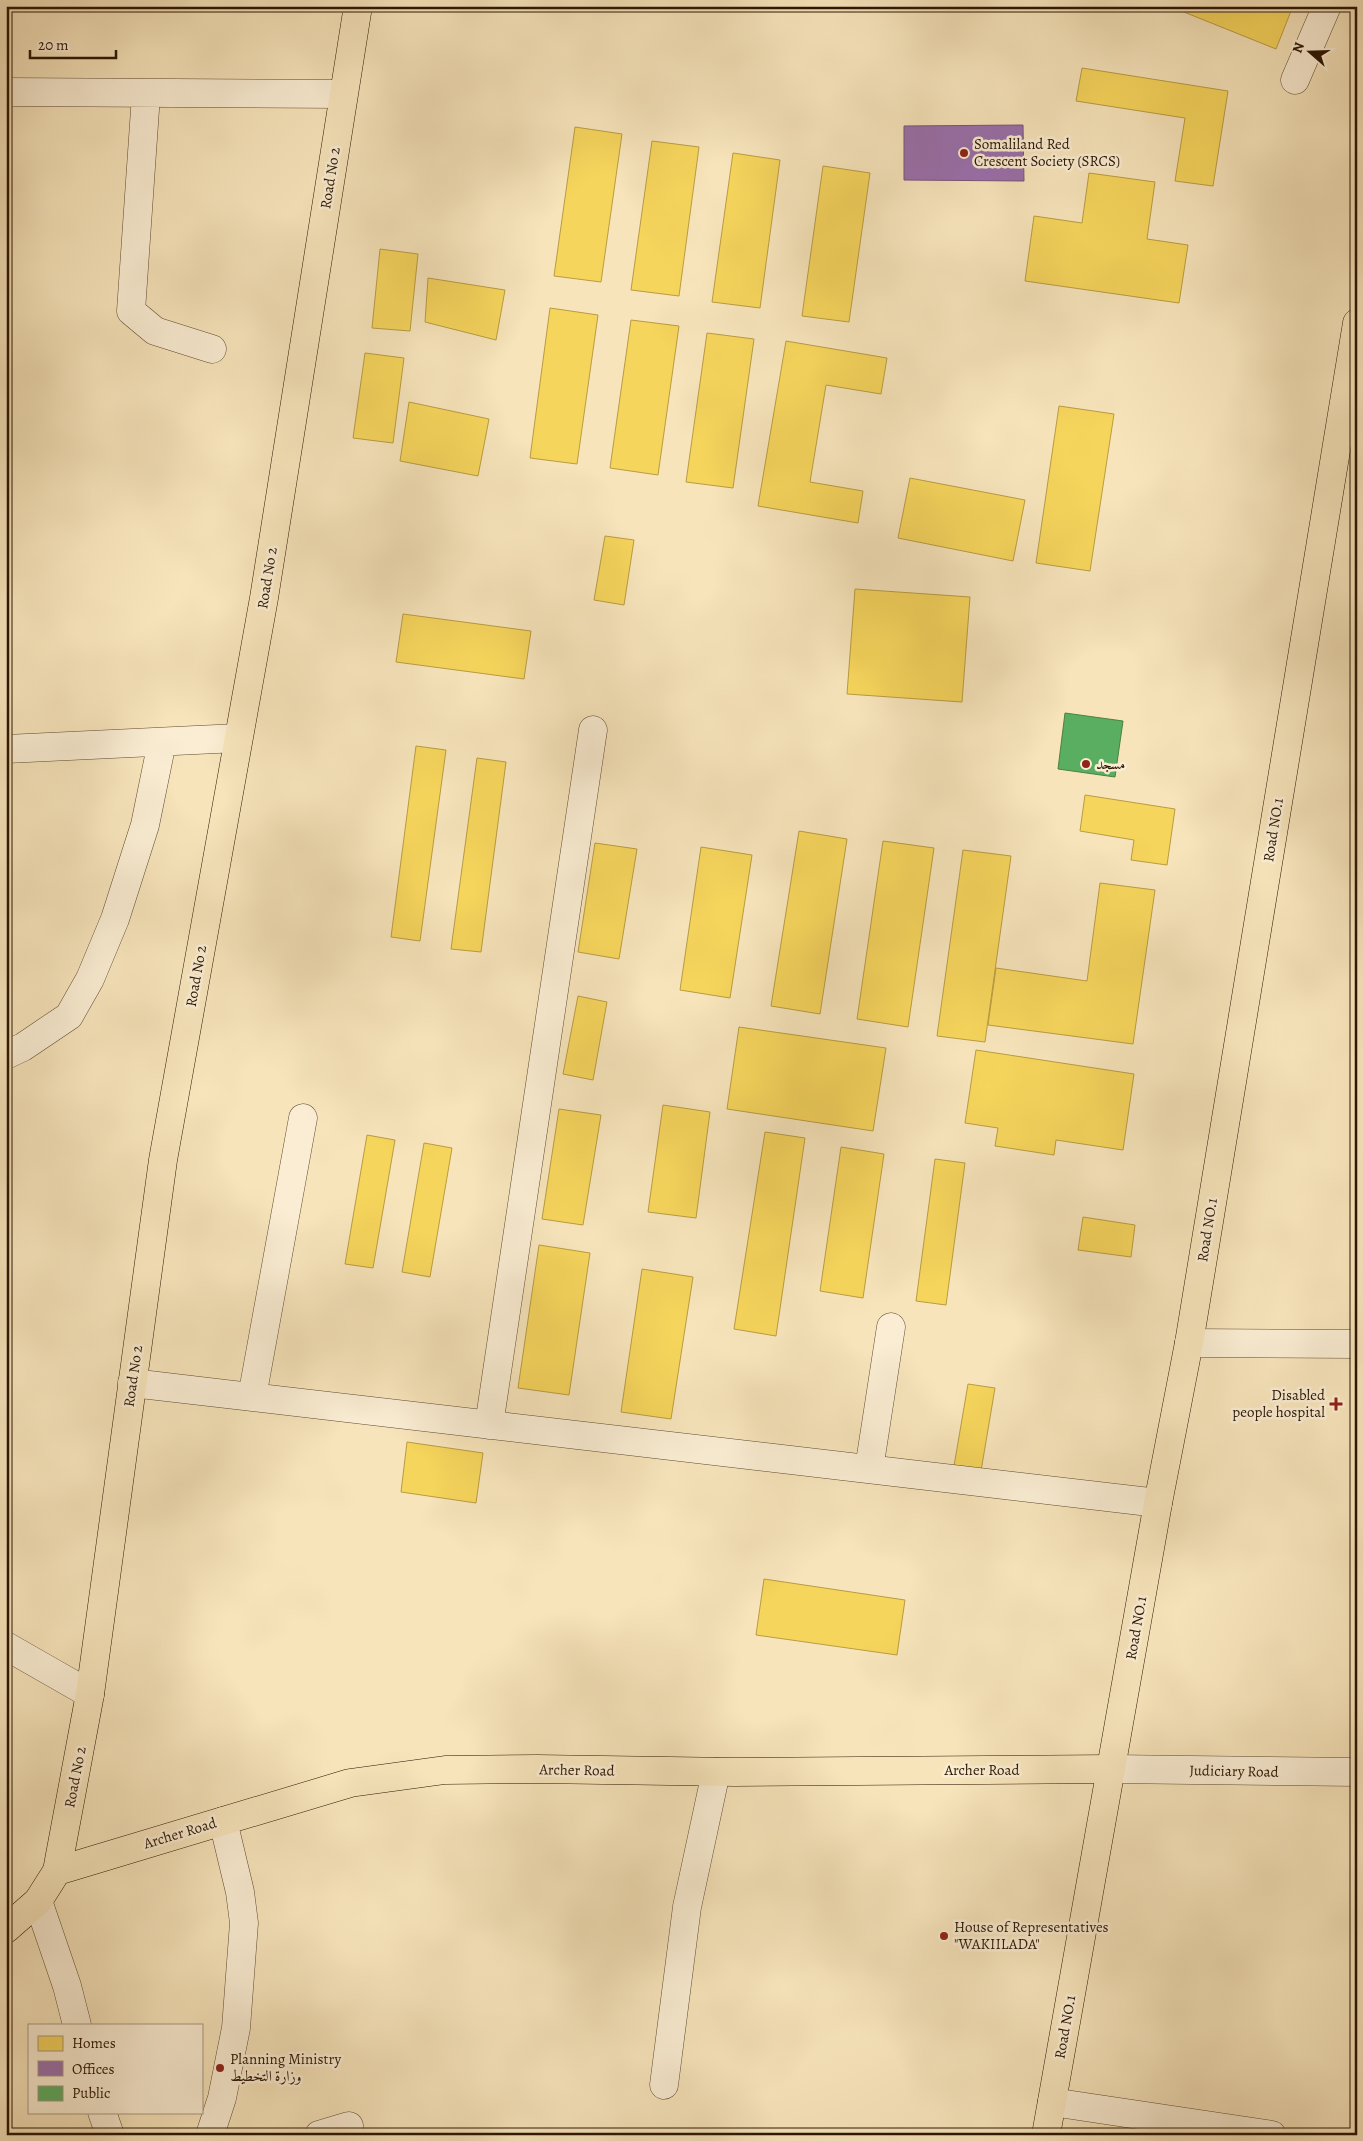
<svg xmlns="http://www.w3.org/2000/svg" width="1363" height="2141" font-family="Alegreya,Amiri,serif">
<rect width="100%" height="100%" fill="#f7e4bb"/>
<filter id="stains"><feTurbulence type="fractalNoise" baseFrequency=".004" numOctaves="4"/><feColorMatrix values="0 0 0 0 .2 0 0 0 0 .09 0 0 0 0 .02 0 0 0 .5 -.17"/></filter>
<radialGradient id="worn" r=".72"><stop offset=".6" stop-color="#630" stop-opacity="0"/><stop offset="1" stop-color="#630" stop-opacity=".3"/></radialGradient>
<!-- homes -->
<path fill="#f6d55c" stroke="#b99c41" d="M1169 6H1293L1276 49Z
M1082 68 1228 91 1213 186 1175 181 1185 118 1076 101Z
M575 127 622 134 601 282 554 276Z
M652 141 699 147 679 296 631 290Z
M733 153 780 160 760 308 712 302Z
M823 166 870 173 849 322 802 316Z
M1089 173 1155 182 1147 239 1188 245 1179 303 1025 281 1034 216 1082 223Z
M380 249 418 254 410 331 372 328Z
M428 278 505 290 496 340 425 322Z
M550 308 598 315 577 464 530 458Z
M631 320 679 326 658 475 610 468Z
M707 333 754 339 733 488 686 482Z
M786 341 887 358 881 394 826 385 810 482 863 491 858 523 758 506Z
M365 353 404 358 393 443 353 438Z
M409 402 489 419 478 476 400 461Z
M1059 406 1114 414 1090 571 1036 563Z
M910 478 1025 500 1013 561 898 538Z
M605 536 634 540 624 605 594 600Z
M855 589 970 597 962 702 847 694Z
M403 614 531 631 524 679 396 662Z
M416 746 446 750 420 941 391 937Z
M477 758 506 762 481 952 451 949Z
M1085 795 1175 809 1167 865 1131 860 1134 840 1080 831Z
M799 831 847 839 820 1014 771 1006Z
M883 841 934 848 908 1027 857 1019Z
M595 843 637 849 619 959 578 952Z
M701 847 752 855 730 998 680 990Z
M963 850 1011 856 985 1042 937 1036Z
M1100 883 1155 890 1133 1044 988 1025 996 968 1087 981Z
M578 996 607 1002 593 1080 563 1074Z
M739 1027 886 1048 873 1131 727 1109Z
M976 1050 1134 1074 1123 1150 1056 1140 1054 1155 995 1146 998 1128 965 1123Z
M663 1105 710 1112 696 1218 648 1212Z
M559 1109 601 1115 583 1225 542 1219Z
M765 1132 805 1138 776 1336 734 1329Z
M367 1135 395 1140 373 1268 345 1264Z
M424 1143 452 1148 430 1277 402 1272Z
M841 1147 884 1154 863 1298 820 1291Z
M935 1159 965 1163 946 1305 916 1301Z
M1083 1217 1135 1225 1131 1257 1078 1250Z
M539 1245 590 1253 569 1395 518 1388Z
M642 1269 693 1277 671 1419 621 1412Z
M968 1384 995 1388 981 1471 954 1466Z
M407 1442 483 1453 476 1503 401 1492Z
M764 1579 905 1600 897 1655 756 1635Z"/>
<!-- offices -->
<path fill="#9970ab" stroke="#785579" d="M1023 125 1024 181 904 180V126Z"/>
<!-- public -->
<path fill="#5aae61" stroke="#4c8045" d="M1065 713 1123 721 1115 777 1058 769Z"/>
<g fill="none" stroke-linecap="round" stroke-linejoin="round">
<defs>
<path id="minor" d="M1295 80 1327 6
M6 92 343 94
M146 95 131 311 155 331 212 349
M6 749 238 738
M6 1055 23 1047 69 1016 90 979 115 919 145 825 162 742
M1189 1343 1357 1344
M132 1383 1158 1503
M252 1397 303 1118
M489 1425 593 730
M869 1469 891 1327
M6 1646 90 1694
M1111 1769 1357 1772
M38 1901 67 1986 77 2025
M664 2085 687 1907 716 1772
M1052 2102 1272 2135
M102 2112 110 2135
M210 2135 222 2098 236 2028 244 1923 240 1892 223 1821
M319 2135 349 2126"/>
<path id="major" d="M57 1871 350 1783 445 1770 537 1769 735 1772 1111 1769
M6 1929 38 1901 57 1871 90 1694 163 1160 264 598 358 6"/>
<path id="highway" d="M1046 2135 1158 1503 1189 1343 1357 323"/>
</defs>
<!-- minor casing -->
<use href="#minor" stroke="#5e4a31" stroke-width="29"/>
<!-- major casing -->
<use href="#major" stroke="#2b1603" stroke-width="29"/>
<!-- highway casing -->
<use href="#highway" stroke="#2b1603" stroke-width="29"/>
<!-- minor -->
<use href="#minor" stroke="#faedd3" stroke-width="28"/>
<!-- major -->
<use href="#major" stroke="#f7e4bb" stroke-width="28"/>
<!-- highway -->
<use href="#highway" stroke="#f7e4bb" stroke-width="28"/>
</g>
<!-- markers -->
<g fill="#8f2418" stroke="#faedd3" stroke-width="2">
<circle cx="964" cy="153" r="5"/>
<circle cx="1086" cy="764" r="5"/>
<path d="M1333.5 1396.5h5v5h5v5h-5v5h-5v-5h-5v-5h5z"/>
<circle cx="944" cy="1936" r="5"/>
<circle cx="220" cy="2068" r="5"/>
</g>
<g text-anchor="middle" stroke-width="5" stroke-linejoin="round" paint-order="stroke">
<!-- poi labels -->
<g font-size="15" fill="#2b1603" stroke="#faedd3" text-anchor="start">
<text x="974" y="149">Somaliland Red<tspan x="974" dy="17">Crescent Society (SRCS)</tspan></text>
<text x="1096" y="769">مسجد</text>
<text x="1325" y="1400" text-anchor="end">Disabled<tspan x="1325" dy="17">people hospital</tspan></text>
<text x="954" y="1932">House of Representatives<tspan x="954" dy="17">"WAKIILADA"</tspan></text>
<text x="230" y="2064">Planning Ministry<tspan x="230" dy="17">وزارة التخطيط</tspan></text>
</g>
<!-- street labels -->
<g font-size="15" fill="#2b1603" stroke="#faedd3">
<text transform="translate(330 178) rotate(-81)" y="5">Road No 2</text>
<text transform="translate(267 578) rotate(-81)" y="5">Road No 2</text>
<text transform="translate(1273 830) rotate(-81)" y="5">Road NO.1</text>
<text transform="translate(196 976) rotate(-80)" y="5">Road No 2</text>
<text transform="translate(1207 1230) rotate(-81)" y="5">Road NO.1</text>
<text transform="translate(133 1376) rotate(-82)" y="5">Road No 2</text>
<text transform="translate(1136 1628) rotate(-80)" y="5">Road NO.1</text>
<text transform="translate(577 1770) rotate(1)" y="5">Archer Road</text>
<text x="982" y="1775">Archer Road</text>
<text transform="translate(1234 1771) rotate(1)" y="5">Judiciary Road</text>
<text transform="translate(75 1777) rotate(-79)" y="5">Road No 2</text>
<text transform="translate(180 1833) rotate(-17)" y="5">Archer Road</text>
<text transform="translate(1065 2027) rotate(-80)" y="5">Road NO.1</text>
</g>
</g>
<!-- margin -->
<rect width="1363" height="2141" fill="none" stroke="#f7e4bb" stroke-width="25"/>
<rect x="8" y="8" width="1348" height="2126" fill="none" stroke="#2b1603" stroke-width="2.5"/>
<rect x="12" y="12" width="1338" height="2116" fill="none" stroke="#2b1603"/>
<!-- legend -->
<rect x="28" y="2024" width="175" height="90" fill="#faedd3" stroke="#a79780"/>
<rect x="38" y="2036" width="25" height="15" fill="#f6d55c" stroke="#a79780"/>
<text x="72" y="2048" font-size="15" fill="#2b1603">Homes</text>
<rect x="38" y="2061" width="25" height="15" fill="#9970ab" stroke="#a79780"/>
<text x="72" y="2074" font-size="15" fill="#2b1603">Offices</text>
<rect x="38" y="2086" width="25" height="15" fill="#5aae61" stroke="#a79780"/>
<text x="72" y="2098" font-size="15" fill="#2b1603">Public</text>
<!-- north arrow -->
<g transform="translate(1310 52) rotate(290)" stroke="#faedd3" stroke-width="4" paint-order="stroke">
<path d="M0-4L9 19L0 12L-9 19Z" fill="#2b1603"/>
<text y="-8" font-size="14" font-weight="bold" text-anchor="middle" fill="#2b1603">N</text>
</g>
<!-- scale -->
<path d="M30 50v8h86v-8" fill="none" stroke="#2b1603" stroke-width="2.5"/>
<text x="38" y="50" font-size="15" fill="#2b1603" stroke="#faedd3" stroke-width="4" paint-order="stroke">20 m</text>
<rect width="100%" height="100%" filter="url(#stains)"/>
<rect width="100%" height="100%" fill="url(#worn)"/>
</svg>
